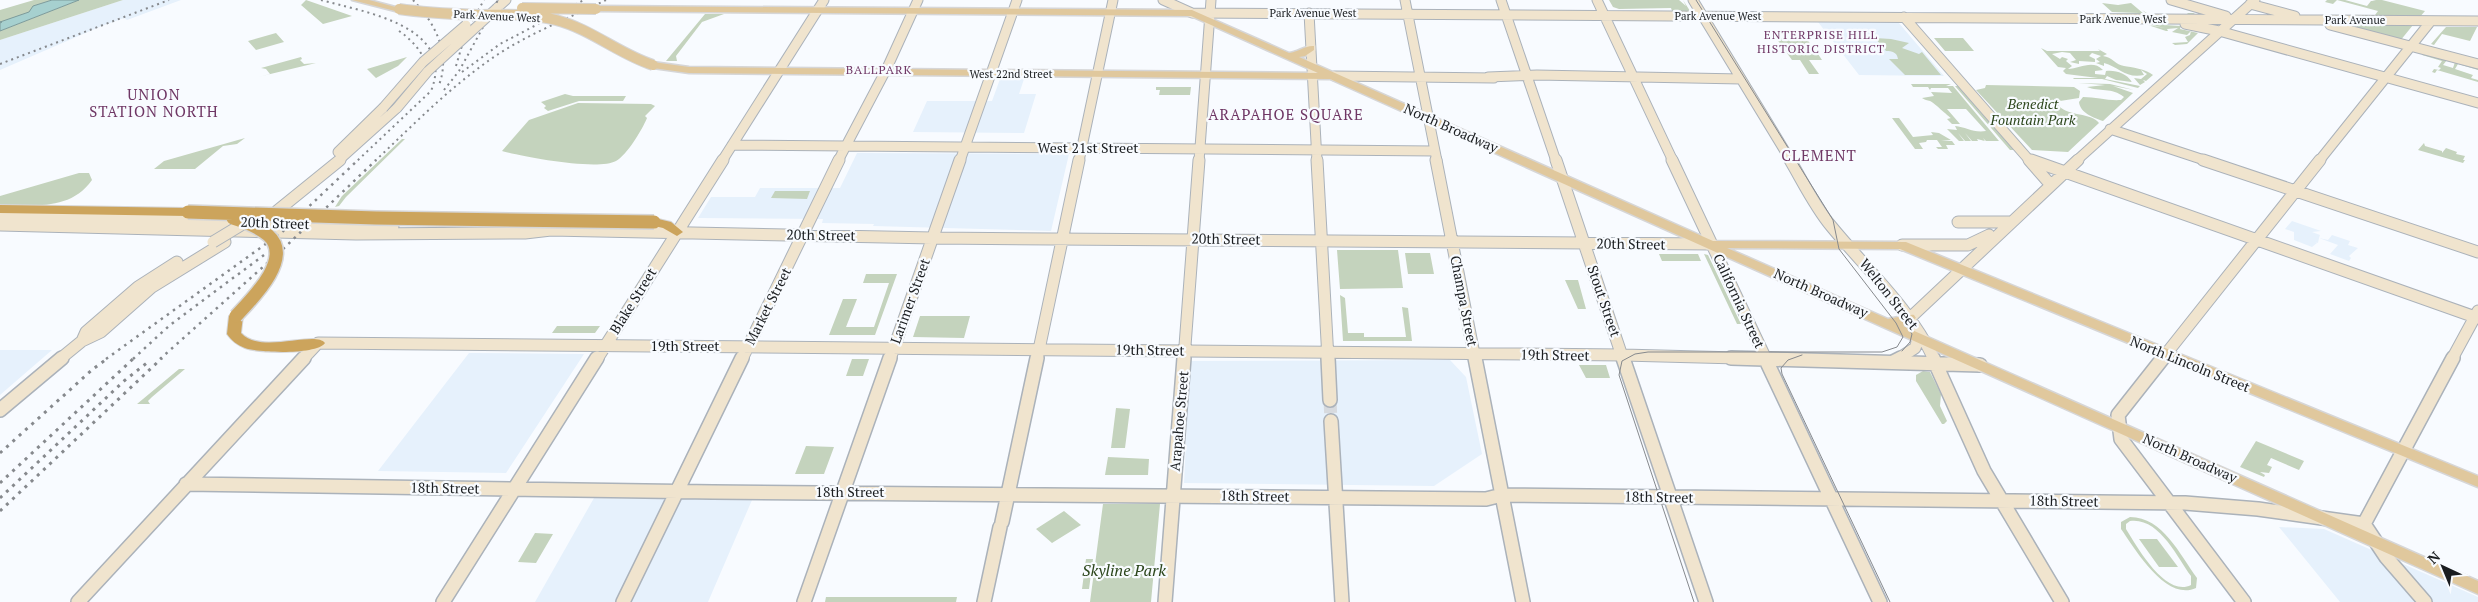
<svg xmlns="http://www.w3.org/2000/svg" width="2478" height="602" font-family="'PT Serif',serif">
<rect width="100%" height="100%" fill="#f8fbff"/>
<!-- built -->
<path fill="#e6f1fc" d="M123 0H181L127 20 124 18 104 25 0 70V40Z
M1818 22H1898L1944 76 1859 75Z
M1000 79H1024L1019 94H1036L1024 133 913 132 927 101H992Z
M857 153 1069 154 1051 231 873 226 874 224 822 223 823 219 698 218 711 197H755L760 188H840Z
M2292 221 2321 231 2312 232 2320 235 2319 238 2328 240 2332 235 2350 241 2348 245 2358 248 2349 256 2351 258 2349 261 2330 254 2338 245 2319 238 2318 243 2315 242 2317 243 2312 247 2294 240V232L2285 229Z
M0 350H52L0 395Z
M469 353 584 354 506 473 378 471Z
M1450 360 1466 377 1482 454 1434 486 1184 483 1190 361Z
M594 498 752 500 708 602H535Z
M2279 527 2324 529 2478 597V602H2340Z"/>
<!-- green -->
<path fill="#c4d3bd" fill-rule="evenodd" d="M34 0H52L33 6 30 12 0 23V10Z
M79 0H123L0 40V31Z
M306 0 352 16 323 24 301 5Z
M1609 0H1679L1686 6 1683 0 1690 11H1672L1671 8 1619 9 1613 7Z
M2327 0H2345L2367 6 2371 1H2376L2372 0H2382L2425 11 2419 18H2373L2370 15H2375L2378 11 2337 0 2333 4 2325 2Z
M2102 3 2118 5 2131 3 2144 14 2122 15H2148L2142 10 2150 15H2189L2187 13H2195L2192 15 2199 14 2192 16 2080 15 2139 13 2112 12Z
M705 14H724L702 22 676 56 677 61H666Z
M2147 24 2181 26 2180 29 2198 33 2187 44 2175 45 2172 43 2188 42 2185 37 2190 35 2191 31 2187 35 2172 32 2178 28 2167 29 2168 31H2166L2148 25 2165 28Z
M2344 24 2413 25 2400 41Z
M2446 27H2477L2470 41 2442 34 2434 45 2431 44Z
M276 33 284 42 256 50 248 41Z
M1776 38H1806L1815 50H1798L1801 54H1818L1822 60H1809L1819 74H1809L1800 60H1792Z
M1875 38 1891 39 1909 43 1902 48 1919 54 1922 52 1941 75H1905L1889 59H1898C1897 52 1892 51 1886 51Z
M1934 38H1963L1974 51H1945Z
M2041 48 2047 51H2100L2098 49 2107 54 2103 56C2112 57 2116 65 2124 66 2131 67 2146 69 2153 75L2146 81 2143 80 2145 82 2140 85 2134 78 2141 79 2147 74 2141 70 2144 75C2126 79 2119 67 2104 63V66L2096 63 2100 62 2096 59 2101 56 2092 53 2089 56 2095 59V62L2079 61V64L2070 62 2076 60 2070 53 2062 52 2052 54 2060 59 2062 57 2068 59 2066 61 2072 66 2068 69C2080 69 2092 59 2103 70L2095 71V74L2105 75 2106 71C2116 70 2126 73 2132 82L2116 80 2107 76 2105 79 2140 86 2138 88 2102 79H2074L2073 78H2098L2066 74 2063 71 2066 68 2058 67Z
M2423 53 2447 60 2443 65 2453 68 2455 62 2478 66V70L2458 64 2455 69 2473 75 2471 78 2478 80V82L2437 70 2435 73 2432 72 2434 69 2439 70 2441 68 2438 67 2442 61 2422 55Z
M301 57 302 59 300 60 304 64 316 63 258 77 270 74 266 69 261 68Z
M407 57 398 66 376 78 367 69Z
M2078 83 2110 84 2134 90 2113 86 2133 93 2103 121C2094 118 2080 113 2079 102L2083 97C2096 97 2108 101 2121 100L2124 97C2112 87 2099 92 2087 87L2105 85Z
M1911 84H1951L1946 86H1953L1999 141H1986L1983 138 1985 141 1977 139 1978 141H1972L1965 133 1971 141H1965L1958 133 1964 141H1959L1947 129 1957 130 1955 126C1966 127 1973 133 1986 131L1966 109H1947L1960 124H1952L1947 119 1951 118C1949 117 1932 101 1930 101 1927 100 1925 100 1922 98L1934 96 1931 92 1952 93 1948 88H1931L1930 90 1928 87H1913Z
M1986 85 2074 87 2080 91 2079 98 2060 101 2059 106C2070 117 2090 112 2099 123L2068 152 2032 150 1976 90 1985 88Z
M1955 86H1958L2014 150H2010Z
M1156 87H1191L1190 95H1159L1160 90H1156Z
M565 94 573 96H626L623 101H579L548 111 544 108 546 106 541 102Z
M578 103 651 104 655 106 645 116 647 118C642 130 627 155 616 161 598 171 522 157 502 151L529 120Z
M1892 118H1899L1913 137 1933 135 1931 132 1939 133 1951 140 1941 141H1952L1955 145H1946L1948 149H1938L1936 147H1942L1937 140H1927L1926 142 1919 143 1923 149H1915Z
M245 138 237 144 223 146 195 169H154L164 161Z
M402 139H405L346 197 339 206 335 207 342 196Z
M2424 143 2425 146 2442 151V153L2446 148 2457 152 2456 154 2465 156 2463 160H2465L2463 163 2418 150Z
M79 173H89L92 180C70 211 34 205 0 205V196Z
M775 191H810L807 199 771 198Z
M1337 250H1398L1403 288 1340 289Z
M1405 253H1430L1434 274H1408Z
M1659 254H1698L1701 261H1662Z
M1704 254 1708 255 1741 324H1737Z
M866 274H897L875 335H829L843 299H857L846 327H874L889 283H863Z
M1565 280H1578L1586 309H1578Z
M1340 295 1345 298 1348 333H1364V337H1406L1402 307 1408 308 1412 341H1343Z
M920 316H970L964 338 913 337Z
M557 326H600L595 333H552Z
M852 359H869L863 376H846Z
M1579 365H1606L1610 378H1586Z
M179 369H185L152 397 148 401 150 404H137Z
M1923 371 1930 372 1941 394 1940 406 1947 421 1944 424H1942L1916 381V375Z
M1116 408 1130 409 1125 448H1111Z
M2256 441 2304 461 2299 470 2271 458 2267 465 2272 467 2269 473 2260 472 2265 475 2264 477 2240 467Z
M806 446 834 447 824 474H795Z
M1108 457 1149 459 1148 475H1105Z
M1103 504H1160L1151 602H1090Z
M1064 511 1081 525 1052 543 1036 529Z
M2130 517C2163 517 2180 555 2197 578L2196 588C2166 602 2135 549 2121 529V522ZM2130 521C2159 517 2177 557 2191 576V585C2166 598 2137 547 2126 529V524Z
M535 533 553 534 536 563 518 562Z
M2139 539H2157L2178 567H2159Z
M1086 559H1093L1089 589H1082Z
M826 597H957L956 602H825Z"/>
<!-- water -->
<path fill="#a6d0cf" stroke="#7c9a9a" d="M52 0H79L0 31V23L2 22H0L29 12 33 6Z"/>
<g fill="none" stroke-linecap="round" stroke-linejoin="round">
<!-- secondary-tunnel -->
<path stroke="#d7dade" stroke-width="13" stroke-dasharray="13 7" stroke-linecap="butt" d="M1330 400 1331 421"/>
<defs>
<path id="secondary-far2" d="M1163 0 1192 13 2478 21
M1405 0 1437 161
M1501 0 1556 161
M1597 0 1673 161
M1693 0 1791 161
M2171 0 2226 16
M2250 4 2295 16
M497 8 506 0
M1309 13 1317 161
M1904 17 2030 161
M2185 24 2219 31 2478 103
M2330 25 2478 64
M1334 76 1494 78
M1488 77 1537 75 1741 79
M2110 129 2207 161
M732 145 1434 151
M338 152 383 108
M2028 159 2035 161
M338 161 397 108
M722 161 824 0
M838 161 887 68 918 0
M960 161 1017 0
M1079 161 1113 0
M1199 161 1211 0
M2076 161 2255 0
M2319 161 2431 21"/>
<path id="secondary-far1" d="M1317 160 1328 359
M1436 160 1475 359
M1556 160 1623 359
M1672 160 1766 359
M1790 160C1803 182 1815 207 1831 226 1867 270 1909 307 1934 359
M2029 160 2050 184
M2031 160 2478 318
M2203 160 2478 252
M277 211 340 160
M0 217 393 226
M1958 222H2009
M0 225 356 234 525 233 551 230 933 238 1712 244
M1902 245H1968L1989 235
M1910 318 2078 160
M82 341 86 332 138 287 177 262
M60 359 82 341 101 332 152 287 225 242
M303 359 318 343 1623 355 1776 359
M597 359 723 160
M742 359 839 160
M890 359 960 160
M1037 359 1079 160
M1184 359 1199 160
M1898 359 1915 348 1920 334
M2162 359 2320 160
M2452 359 2478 311"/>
<path id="secondary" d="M1328 358 1330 400
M1475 358 1523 602
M1623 358 1706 602
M1731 358 1980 365
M1765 358 1880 602
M1933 358 1984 471 2062 602
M2163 358 2118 415 2121 439 2244 602
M1893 362 1901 358
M0 410 62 358
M1331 421 1342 602
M186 484 713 492 1486 499 1502 495 2185 503 2258 509 2364 524 2386 557 2425 602
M1002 522 1037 358
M2364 524 2453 358
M78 602 304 358
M443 602 597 358
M623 602 742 358
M804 602 890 358
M984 602 1000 527
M1165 602 1184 358"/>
<path id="primary" d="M352 0H369L403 9 399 12Z
M596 6 1192 10 1289 53C1298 52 1306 45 1314 46V50L1305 56 1299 57 1713 241 1906 242 2478 476V487L1900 249 1727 248 1888 319C1894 318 1910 314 1914 315L1916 318 1903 326 2478 581V594L1330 79 689 73 653 68 648 65 653 62 689 67 1318 73 1191 16 593 11 592 9Z"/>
<path id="highway" d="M0 205 188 208 194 212 188 216 0 213Z
M654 218 671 222 683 232 677 236 663 228 650 225 648 222Z
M236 312 243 316 241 333C261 355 315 330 325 343 317 355 259 353 245 348 237 345 232 341 227 334L229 316Z"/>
</defs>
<!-- secondary-far2 casing -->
<use href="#secondary-far2" stroke="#abb2ba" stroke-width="11"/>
<!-- secondary-far1 casing -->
<use href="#secondary-far1" stroke="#abb2ba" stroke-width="13"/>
<!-- secondary casing -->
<use href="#secondary" stroke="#abb2ba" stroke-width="16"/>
<!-- primary casing -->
<use href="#primary" stroke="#d6d6d7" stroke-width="3"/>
<!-- highway casing -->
<use href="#highway" stroke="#d6d6d7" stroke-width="2"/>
<!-- secondary-far2 -->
<use href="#secondary-far2" stroke="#f0e4ce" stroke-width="9"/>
<!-- secondary-far1 -->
<use href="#secondary-far1" stroke="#f0e4ce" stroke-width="11"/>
<!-- secondary -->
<use href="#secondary" stroke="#f0e4ce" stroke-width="13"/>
<!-- primary -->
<use href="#primary" fill="#e0c89d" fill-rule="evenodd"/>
<!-- highway -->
<use href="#highway" fill="#cca45c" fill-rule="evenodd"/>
<!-- tram -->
<path stroke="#86898d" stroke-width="1" d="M1901 318 1912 334 1910 342 1902 351
M1802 355 1788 360 1781 368 1782 374 1890 602
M1694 602 1619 375 1622 361 1635 354 1648 352H1882L1897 347 1903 337 1896 323 1839 249 1833 220 1696 0"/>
<!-- rail-far2 -->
<path stroke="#86898d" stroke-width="2" stroke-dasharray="2 4" stroke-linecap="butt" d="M321 0C364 12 457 26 431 91L357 161
M413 0C435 23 451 53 439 85
M399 31C415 42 427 57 429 77
M0 64 169 0
M456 66 466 32 484 0
M462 72 500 44 584 0
M444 90 459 71 498 0
M375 161C410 128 444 93 484 64 520 37 565 20 606 0"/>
<!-- rail-far1 -->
<path stroke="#86898d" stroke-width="2.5" stroke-dasharray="2.5 5" stroke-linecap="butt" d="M106 359 281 233 358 160
M133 359 170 325 264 255
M160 359 283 249 376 160"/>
<!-- rail -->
<path stroke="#86898d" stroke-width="3" stroke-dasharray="3 5.5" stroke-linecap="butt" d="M0 453 93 369 108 358
M0 483 134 358
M0 498 124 381 148 362
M0 511 162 358"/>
<defs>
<path id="secondary-bridge-far1" d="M383 108 423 62 466 25
M397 108 428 71 497 8"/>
<path id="secondary-bridge" d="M213 242 251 219"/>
<path id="primary-bridge" d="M522 8 596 9
M399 9C426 13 453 14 479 15 505 15 531 13 556 20 591 29 619 54 653 65"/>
<path id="highway-bridge" d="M188 212 376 218 654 222
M233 218C245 222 257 226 268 235 294 258 252 299 236 316"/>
</defs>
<!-- secondary-bridge-far1 casing -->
<use href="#secondary-bridge-far1" stroke="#abb2ba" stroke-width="11" stroke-linecap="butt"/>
<!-- secondary-bridge casing -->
<use href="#secondary-bridge" stroke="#abb2ba" stroke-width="13" stroke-linecap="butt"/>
<!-- primary-bridge casing -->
<use href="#primary-bridge" stroke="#d6d6d7" stroke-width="12" stroke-linecap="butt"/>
<!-- highway-bridge casing -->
<use href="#highway-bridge" stroke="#d6d6d7" stroke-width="16" stroke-linecap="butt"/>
<!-- secondary-bridge-far1 -->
<use href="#secondary-bridge-far1" stroke="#f0e4ce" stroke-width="9"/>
<!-- secondary-bridge -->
<use href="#secondary-bridge" stroke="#f0e4ce" stroke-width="11"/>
<!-- primary-bridge -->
<use href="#primary-bridge" stroke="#e0c89d" stroke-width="10"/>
<!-- highway-bridge -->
<use href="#highway-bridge" stroke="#cca45c" stroke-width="13"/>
</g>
<g text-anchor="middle" stroke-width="4.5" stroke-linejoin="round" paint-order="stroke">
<!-- far-street labels -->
<g font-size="11" fill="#1a1d20" stroke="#f8fbff">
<text x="1313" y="17">Park Avenue West</text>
<text transform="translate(497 16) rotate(3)" y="4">Park Avenue West</text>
<text x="1718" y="20">Park Avenue West</text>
<text x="2123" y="23">Park Avenue West</text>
<text x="2355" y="24">Park Avenue</text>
<text x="1011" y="78">West 22nd Street</text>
</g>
<!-- far-neighbourhood labels -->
<g font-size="12" letter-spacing="1" fill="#6f3765" stroke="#f8fbff">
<text x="1821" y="39">ENTERPRISE HILL<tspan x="1821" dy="14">HISTORIC DISTRICT</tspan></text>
<text x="879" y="74">BALLPARK</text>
</g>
<!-- park labels -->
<g font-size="14" font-style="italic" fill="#2c461c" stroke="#f8fbff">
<text x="2033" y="109">Benedict<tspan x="2033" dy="16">Fountain Park</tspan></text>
</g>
<!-- street labels -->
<g font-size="14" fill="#1a1d20" stroke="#f8fbff">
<text transform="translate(1451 128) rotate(24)" y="5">North Broadway</text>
<text x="1088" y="153">West 21st Street</text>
<text transform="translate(275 223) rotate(2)" y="5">20th Street</text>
<text transform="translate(821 235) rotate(1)" y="5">20th Street</text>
<text transform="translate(1226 239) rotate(1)" y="5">20th Street</text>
<text transform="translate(1631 244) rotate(1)" y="5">20th Street</text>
<text transform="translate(1821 293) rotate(24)" y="5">North Broadway</text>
<text transform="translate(1889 294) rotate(52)" y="5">Welton Street</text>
<text transform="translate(633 301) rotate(-58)" y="5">Blake Street</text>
<text transform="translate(910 301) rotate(-70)" y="5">Larimer Street</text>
<text transform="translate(1464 301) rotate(79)" y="5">Champa Street</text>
<text transform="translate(1604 301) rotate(71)" y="5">Stout Street</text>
<text transform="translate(1739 301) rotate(65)" y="5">California Street</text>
<text transform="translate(768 306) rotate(-63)" y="5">Market Street</text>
<text x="685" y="351">19th Street</text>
<text transform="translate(1150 350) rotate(1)" y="5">19th Street</text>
<text transform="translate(1555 355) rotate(1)" y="5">19th Street</text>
<text transform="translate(2190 364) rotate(22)" y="5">North Lincoln Street</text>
<text transform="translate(1179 421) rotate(-85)" y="5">Arapahoe Street</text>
<text transform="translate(2190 458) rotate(24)" y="5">North Broadway</text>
<text transform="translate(445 488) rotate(1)" y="5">18th Street</text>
<text x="850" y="497">18th Street</text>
<text transform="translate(1255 496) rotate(1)" y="5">18th Street</text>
<text transform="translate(1659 497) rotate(1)" y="5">18th Street</text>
<text transform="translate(2064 501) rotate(1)" y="5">18th Street</text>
</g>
<!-- neighbourhood labels -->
<g font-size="15" letter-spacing="1" fill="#6f3765" stroke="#f8fbff">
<text x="154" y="100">UNION<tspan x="154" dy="17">STATION NORTH</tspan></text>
<text x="1286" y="120">ARAPAHOE SQUARE</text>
<text x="1819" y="161">CLEMENT</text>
</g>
<!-- near-park labels -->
<g font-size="16" font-style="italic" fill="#2c461c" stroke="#f8fbff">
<text x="1124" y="576">Skyline Park</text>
</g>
</g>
<!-- north arrow -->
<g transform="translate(2443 567) rotate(316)" stroke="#f8fbff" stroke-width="4" paint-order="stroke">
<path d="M0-4L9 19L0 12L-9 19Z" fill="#1a1d20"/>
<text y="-8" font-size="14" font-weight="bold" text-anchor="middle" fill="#1a1d20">N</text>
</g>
</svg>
